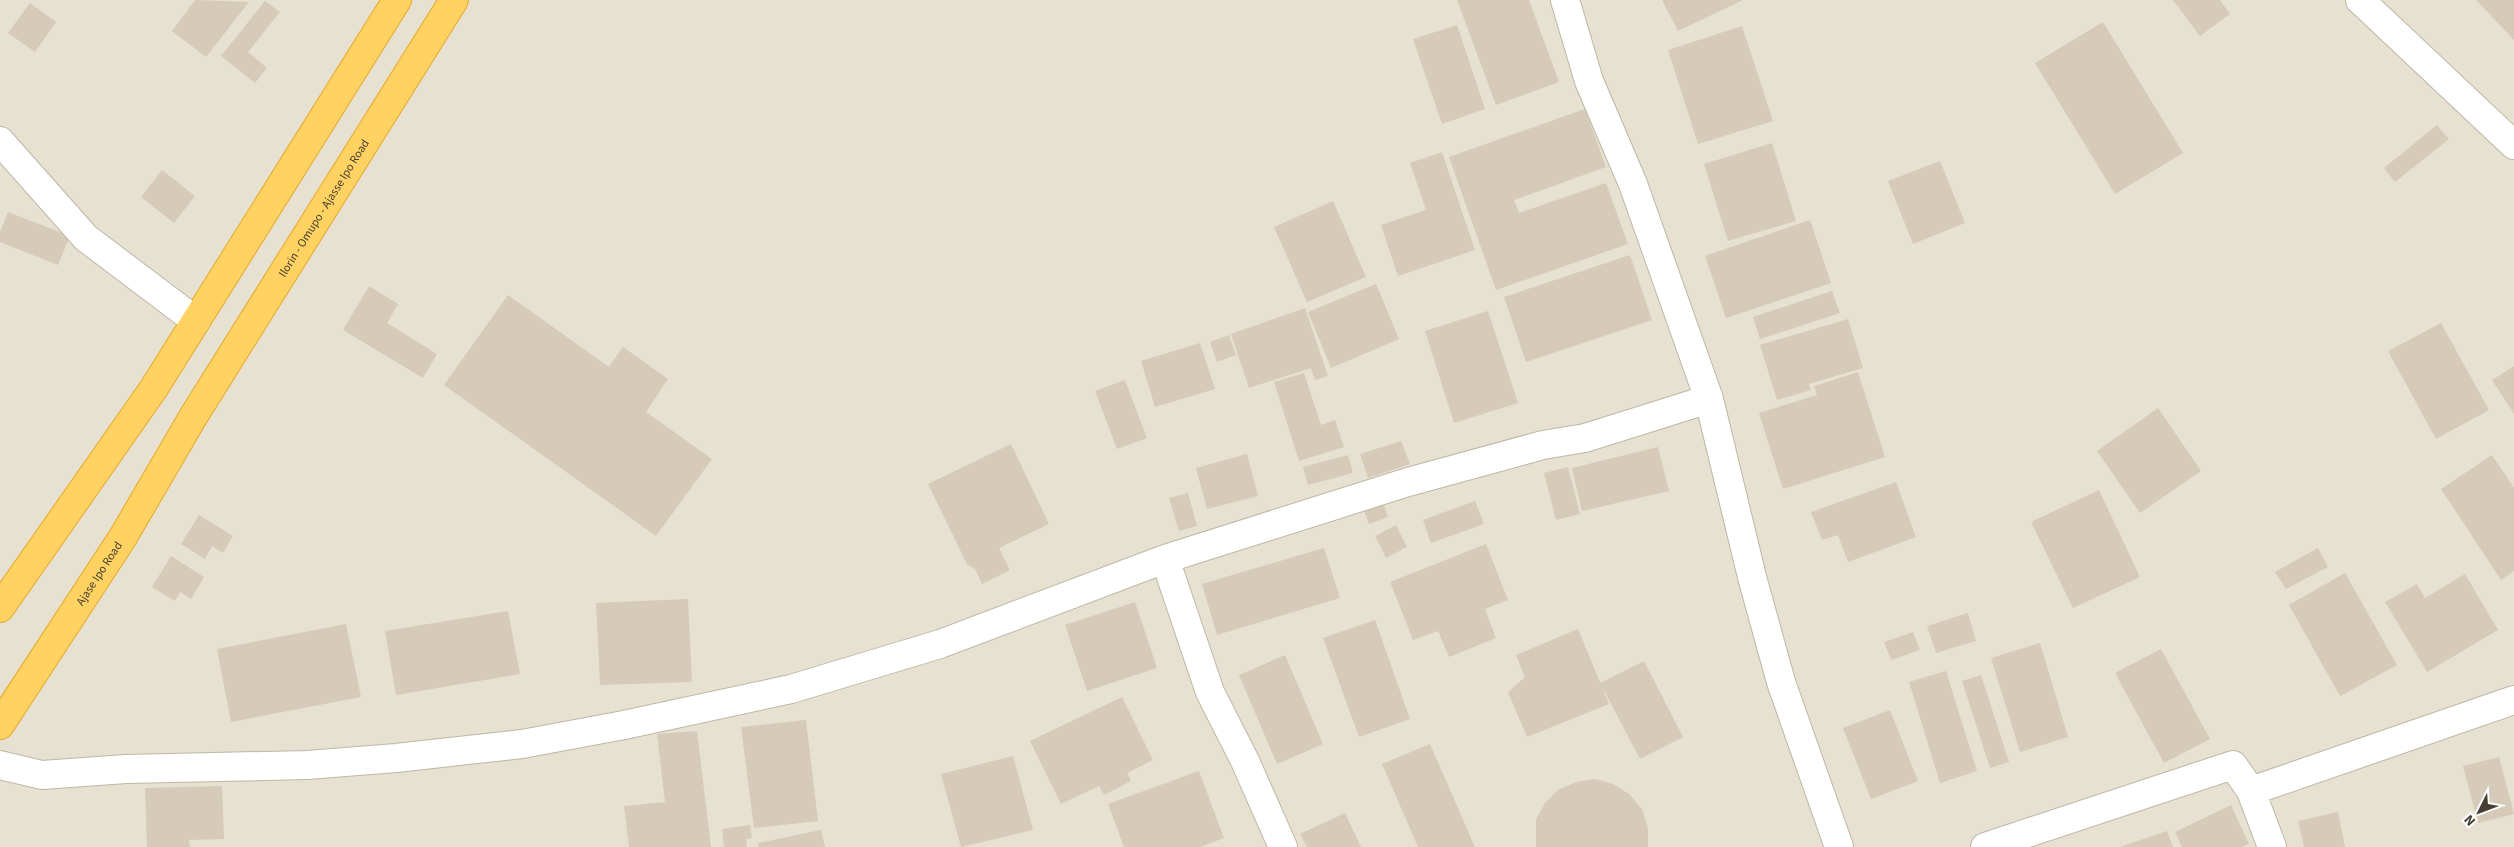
<svg xmlns="http://www.w3.org/2000/svg" width="2514" height="847" font-family="'Source Sans 3',sans-serif">
<rect width="100%" height="100%" fill="#f3efe3"/>
<!-- residential -->
<path fill="#e7e1d1" d="M0 0H2514V847H0Z"/>
<!-- building -->
<path fill="#d5cbb8" d="M195 0 249 2 206 57 172 31Z
M1457 0H1529L1559 82 1496 105Z
M1662 0H1743L1678 31Z
M2173 0H2220L2230 14 2200 36Z
M2476 0H2514V40Z
M265 1 280 12 248 52 267 68 255 83 221 56Z
M30 3 56 22 35 52 8 33Z
M2103 22 2183 153 2115 194 2035 63Z
M1457 25 1485 109 1442 124 1413 39Z
M1742 26 1773 121 1698 144 1668 50Z
M1585 109 1606 167 1514 200 1519 213 1606 183 1628 244 1496 290 1449 157Z
M2437 125 2449 139 2395 182 2384 168Z
M1772 143 1796 221 1728 241 1704 164Z
M1442 152 1475 250 1398 276 1381 225 1426 210 1410 163Z
M1940 161 1965 223 1913 244 1888 181Z
M162 170 195 196 174 223 141 197Z
M1333 201 1366 277 1307 302 1274 227Z
M8 212 70 236 58 265 0 242V232Z
M1810 220 1831 283 1726 318 1705 256Z
M1630 255 1652 320 1526 362 1504 297Z
M1376 284 1399 339 1331 368 1308 312Z
M369 286 398 304 387 323 437 354 423 378 343 330Z
M1832 291 1840 313 1760 339 1753 317Z
M508 295 609 367 623 347 668 379 646 412 712 459 656 536 444 385Z
M1305 308 1328 376 1315 380 1311 368 1249 388 1231 334Z
M1488 311 1518 403 1454 423 1425 331Z
M1848 319 1863 368 1809 384 1811 390 1777 400 1760 345Z
M2441 323 2489 410 2436 439 2388 351Z
M1229 335 1236 355 1217 362 1210 342Z
M1200 343 1215 389 1155 407 1141 361Z
M2514 366V414L2492 380Z
M1858 372 1885 457 1783 489 1759 413 1817 395 1814 386Z
M1304 373 1321 425 1335 420 1344 447 1299 461 1274 382Z
M1125 380 1147 438 1117 449 1095 391Z
M2158 408 2201 471 2140 513 2097 451Z
M1401 441 1410 464 1368 478 1360 454Z
M1011 444 1049 524 999 548 1010 570 982 584 975 569 967 564 928 484Z
M1658 447 1669 491 1582 511 1572 468Z
M1247 454 1258 496 1207 509 1196 468Z
M1348 455 1353 473 1308 485 1303 467Z
M2492 455 2514 488V571L2501 580 2441 489Z
M1568 467 1580 514 1556 520 1544 473Z
M1896 482 1916 537 1848 562 1838 535 1822 540 1811 512Z
M2099 490 2140 577 2073 608 2031 522Z
M1188 493 1197 526 1179 531 1169 498Z
M1381 496 1388 517 1369 524 1361 503Z
M1475 501 1484 524 1431 543 1423 520Z
M199 515 233 536 223 553 212 546 205 559 181 544Z
M1396 525 1407 547 1386 558 1375 536Z
M1486 544 1508 600 1485 609 1496 638 1449 657 1438 631 1413 640 1390 582Z
M1324 548 1340 598 1217 635 1202 584Z
M2318 548 2328 567 2286 589 2275 572Z
M171 556 204 577 191 599 180 592 175 601 152 587Z
M2345 573 2397 665 2340 696 2289 605Z
M2465 574 2498 630 2427 672 2385 602 2417 584 2425 598Z
M688 599 692 682 600 685 596 603Z
M1135 602 1157 668 1087 691 1065 625Z
M508 611 520 674 396 695 385 631Z
M1968 613 1976 641 1936 653 1927 626Z
M1375 620 1410 719 1359 737 1323 638Z
M346 624 361 697 231 722 217 649Z
M1578 629 1609 704 1527 737 1508 692 1525 677 1516 655Z
M1913 632 1920 650 1891 660 1884 642Z
M2040 643 2068 737 2020 752 1991 658Z
M2161 649 2210 739 2164 763 2115 673Z
M1285 655 1323 744 1277 764 1239 675Z
M1644 661 1683 737 1640 759 1600 683Z
M1946 671 1977 771 1940 783 1909 682Z
M1981 675 2009 762 1990 768 1962 681Z
M1122 697 1153 760 1127 773 1131 781 1104 795 1099 786 1061 804 1030 741Z
M1890 710 1918 781 1871 799 1843 728Z
M806 720 818 821 754 828 741 727Z
M697 731 711 847H629L624 806 665 802 657 734Z
M1430 744 1475 847H1418L1382 764Z
M1013 756 1033 830 961 847 941 774Z
M2499 757 2514 814 2478 823 2463 766Z
M1199 771 1224 838 1200 847H1124L1108 804Z
M1595 779 1613 784 1629 794 1642 809 1648 828V847H1536V820L1545 803 1558 790 1576 782Z
M222 786 224 839 189 840 190 847H147L145 788Z
M2231 805 2249 844 2241 847H2182L2175 832Z
M2338 812 2345 847H2304L2298 821Z
M1345 813 1361 847H1307L1300 834Z
M750 825 752 838 746 839 747 847H724L722 829Z
M821 830 825 847H759L758 843Z
M2167 831 2173 847H2120Z"/>
<g fill="none" stroke-linecap="round" stroke-linejoin="round">
<defs>
<path id="minor" d="M1565 0 1589 81 1633 184 1709 399 1752 577 1781 682 1839 847
M2360 0 2514 145
M0 141 86 238 196 321
M1165 559 1210 692 1245 761 1283 847
M0 765 42 775 126 769 307 765 396 758 522 744 624 725 791 689 940 644 1165 559 1408 482 1543 445 1585 438 1709 399
M2251 791 2272 847
M1985 847 2233 765 2251 791 2514 700"/>
<g id="highway">
<path d="M0 608 154 388 397 0"/>
<path id="s1" d="M0 725 123 537 193 417 454 0"/>
</g>
</defs>
<!-- minor casing -->
<use href="#minor" stroke="#beb7a6" stroke-width="30"/>
<!-- highway casing -->
<use href="#highway" stroke="#e5a92b" stroke-width="30"/>
<!-- minor -->
<use href="#minor" stroke="#fff" stroke-width="28"/>
<!-- highway -->
<use href="#highway" stroke="#ffd262" stroke-width="28"/>
</g>
<g text-anchor="middle" stroke-width="4.5" stroke-linejoin="round" paint-order="stroke">
<!-- street labels -->
<g font-size="12" fill="#453f33" stroke="#fff">
<text dy="4" stroke="none"><textPath href="#s1" startOffset="610">Ilorin - Omupo - Ajasse Ipo Road</textPath></text>
<text dy="4" stroke="none"><textPath href="#s1" startOffset="181">Ajase Ipo Road</textPath></text>
</g>
</g>
<!-- north arrow -->
<g transform="translate(2479 812) rotate(228)" stroke="#ffffff" stroke-width="4" paint-order="stroke">
<path d="M0-4L9 19L0 12L-9 19Z" fill="#453f33"/>
<text y="-8" font-size="14" font-weight="bold" text-anchor="middle" fill="#453f33">N</text>
</g>
</svg>
